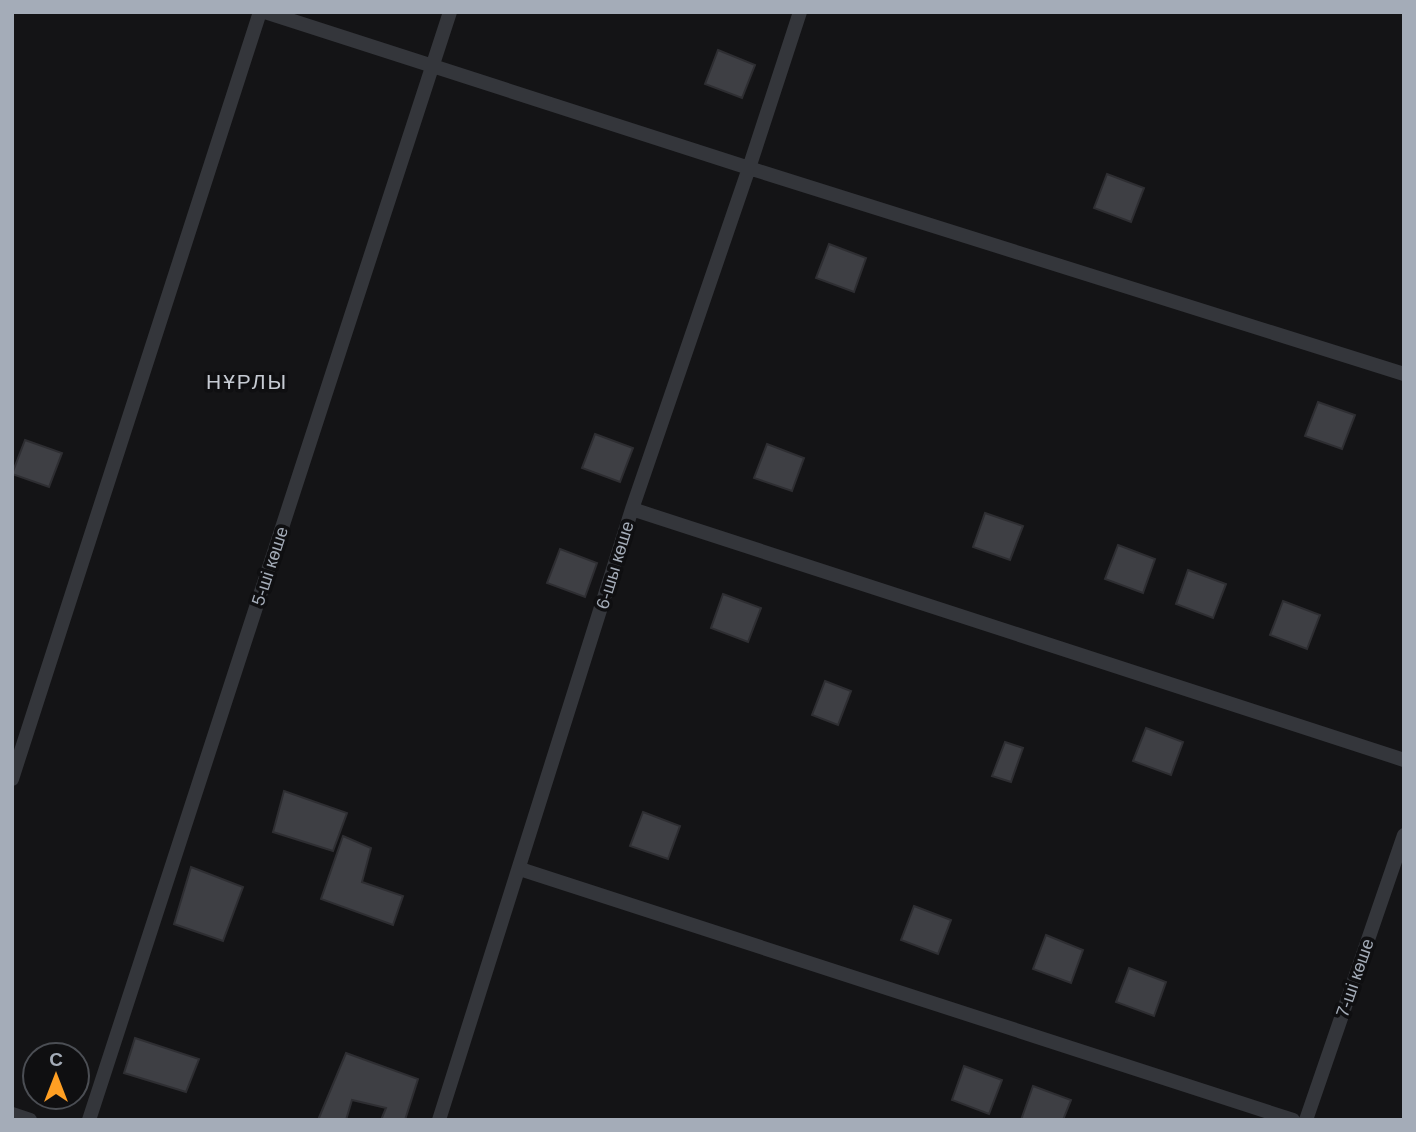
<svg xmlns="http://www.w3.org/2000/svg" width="1416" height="1132" font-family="Arial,sans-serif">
<rect width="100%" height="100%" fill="#141416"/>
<!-- building -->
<path fill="#3e3f44" stroke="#2e2e32" stroke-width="2" d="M718 50 755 65 742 98 705 84Z
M1107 174 1144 188 1131 222 1094 208Z
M829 244 866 258 854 292 816 278Z
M1318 402 1355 415 1342 449 1305 436Z
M595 434 633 448 620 482 582 468Z
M25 440 62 453 49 487 12 474Z
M767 444 804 458 792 491 754 478Z
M985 513 1023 526 1010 560 973 547Z
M1118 545 1155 559 1143 593 1105 579Z
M560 549 597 563 585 597 547 583Z
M1188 570 1226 584 1213 618 1176 604Z
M723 594 761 608 748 642 711 628Z
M1283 601 1320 615 1307 649 1270 635Z
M825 681 851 691 838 725 812 715Z
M1146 728 1183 742 1171 775 1133 761Z
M1005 742 1023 748 1011 782 992 776Z
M284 791 347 813 333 851 273 832Z
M643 812 680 826 668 859 630 846Z
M343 836 371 848 362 882 403 896 393 925 321 899Z
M191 867 243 887 223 941 174 924Z
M914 906 951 920 938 954 901 940Z
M1046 935 1083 950 1071 983 1033 969Z
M1129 968 1166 982 1154 1016 1116 1002Z
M135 1038 199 1059 186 1092 124 1073Z
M346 1053 418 1079 405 1120H381L386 1108 352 1100 346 1120H318Z
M964 1066 1002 1080 989 1114 952 1100Z
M1033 1086 1071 1100 1063 1120H1021Z"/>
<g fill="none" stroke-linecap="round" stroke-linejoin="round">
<!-- service -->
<path stroke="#34363b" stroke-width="14" d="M265 12 749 168 1404 374
M632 509 1404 760
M12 779 260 12
M520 869 1293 1120
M12 1114 30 1120
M89 1120 450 12
M439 1120 632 509 749 168 800 12
M1306 1120 1404 835"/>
</g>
<g text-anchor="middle" stroke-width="7" stroke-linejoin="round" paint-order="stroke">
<!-- street labels -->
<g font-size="18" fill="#a4acb8" stroke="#0f0f11">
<text transform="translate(615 565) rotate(-73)" y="6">6-шы көше</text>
<text transform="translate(270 566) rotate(-72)" y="6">5-ші көше</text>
<text transform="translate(1355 978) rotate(-71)" y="6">7-ші көше</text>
</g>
<!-- quarter labels -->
<g font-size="21" letter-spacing="2" fill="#c6cbd3" stroke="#0f0f11">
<text x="247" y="389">НҰРЛЫ</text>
</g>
</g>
<!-- border -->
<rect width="1416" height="1132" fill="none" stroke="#a4acb8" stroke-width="28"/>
<!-- north arrow -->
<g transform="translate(56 1076)"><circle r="33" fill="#0f0f11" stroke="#4b4e54" stroke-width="2"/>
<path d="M0-5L12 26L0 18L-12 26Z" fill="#ff9f23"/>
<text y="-10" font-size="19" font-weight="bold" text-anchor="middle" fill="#a4acb8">С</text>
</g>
</svg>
